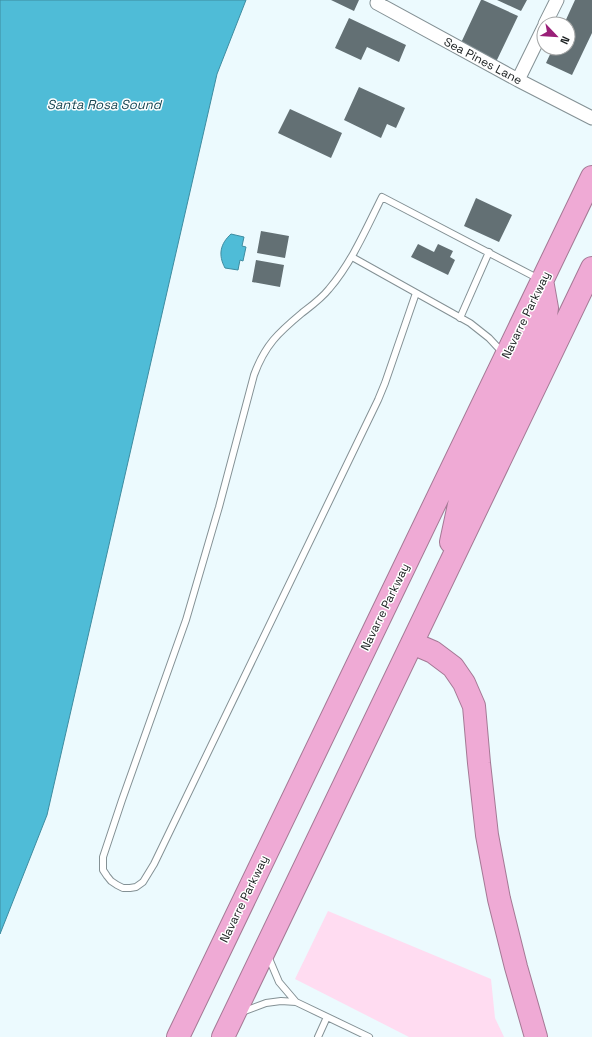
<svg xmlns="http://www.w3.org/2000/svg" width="592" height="1037" font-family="'Space Grotesk',sans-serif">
<rect width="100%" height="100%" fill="#ecfafe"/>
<!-- green -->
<path fill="#ffdcf1" d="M328 911 491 979 495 1018 504 1037H409L295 979Z"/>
<!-- water -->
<path fill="#4fbcd7" stroke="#3e8ca0" d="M0 0H246L217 74 47 815 0 934Z
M231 234 244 237 242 246 246 247 243 261 240 260 238 270 225 268C218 255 220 244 231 234Z"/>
<!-- building -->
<path fill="#637074" d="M331 0H359L354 11Z
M481 0H483L518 16 496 62 460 45Z
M497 0H527L521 11Z
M575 0H592V33L572 75 546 63 553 48H568V24H564Z
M349 18 406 45 399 62 367 47 361 60 335 48Z
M359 87 405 108 396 128 387 124 381 138 344 120Z
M290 109 342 133 331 158 278 133Z
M476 198 512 215 499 242 464 226Z
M261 231 289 236 285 258 257 253Z
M418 244 434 252 438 244 453 251 450 257 455 260 448 275 411 257Z
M256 260 284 265 280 287 252 282Z"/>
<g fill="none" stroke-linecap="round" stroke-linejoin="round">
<defs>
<path id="lane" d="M352 257 470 323 489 338 503 353
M416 293 385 383 378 400 154 864 143 882 136 887 130 888H123L117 885 111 881 107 876 103 870V857L122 800 186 620 219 507 254 375C265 345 278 333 302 313 311 306 321 299 329 289 352 262 366 229 382 197L539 279
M460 318 489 252
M268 956 279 982 296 1002
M242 1012 266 1003 281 1001 296 1002 369 1037
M318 1037 327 1017"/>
<path id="street" d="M379 0 377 3 518 80 592 118
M545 24 557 0
M518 80 544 27"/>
<path id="highway" d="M451 542 460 500 540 333 546 315 547 308 542 280
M412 643 433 652 453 667 464 683 474 706 479 763 487 835 499 899 516 967 536 1037
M178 1037 592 177
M223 1037 592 268"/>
</defs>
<!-- lane casing -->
<use href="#lane" stroke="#849195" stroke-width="8"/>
<!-- street casing -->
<use href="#street" stroke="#849195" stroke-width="15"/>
<!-- highway casing -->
<use href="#highway" stroke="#a47995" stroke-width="24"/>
<!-- lane -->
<use href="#lane" stroke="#fff" stroke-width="6"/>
<!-- street -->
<use href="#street" stroke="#fff" stroke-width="13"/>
<!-- highway -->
<use href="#highway" stroke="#efaad5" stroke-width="22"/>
</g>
<g text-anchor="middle" stroke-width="3" stroke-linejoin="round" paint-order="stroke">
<!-- street labels -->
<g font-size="12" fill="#181d1e" stroke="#fff">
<text transform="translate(483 61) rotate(28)" y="4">Sea Pines Lane</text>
<text transform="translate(526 315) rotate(-64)" y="4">Navarre Parkway</text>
<text transform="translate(385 607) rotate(-64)" y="4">Navarre Parkway</text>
<text transform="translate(244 899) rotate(-64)" y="4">Navarre Parkway</text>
</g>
<!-- water labels -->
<g font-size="13" font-style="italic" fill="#164652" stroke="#fff">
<text x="104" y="109">Santa Rosa Sound</text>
</g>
</g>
<!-- north arrow -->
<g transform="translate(556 36) rotate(115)"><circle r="19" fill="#ffffff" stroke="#a3a5a5"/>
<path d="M0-3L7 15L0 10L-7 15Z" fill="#9a1f78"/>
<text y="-6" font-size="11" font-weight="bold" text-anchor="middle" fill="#181d1e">N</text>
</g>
</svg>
